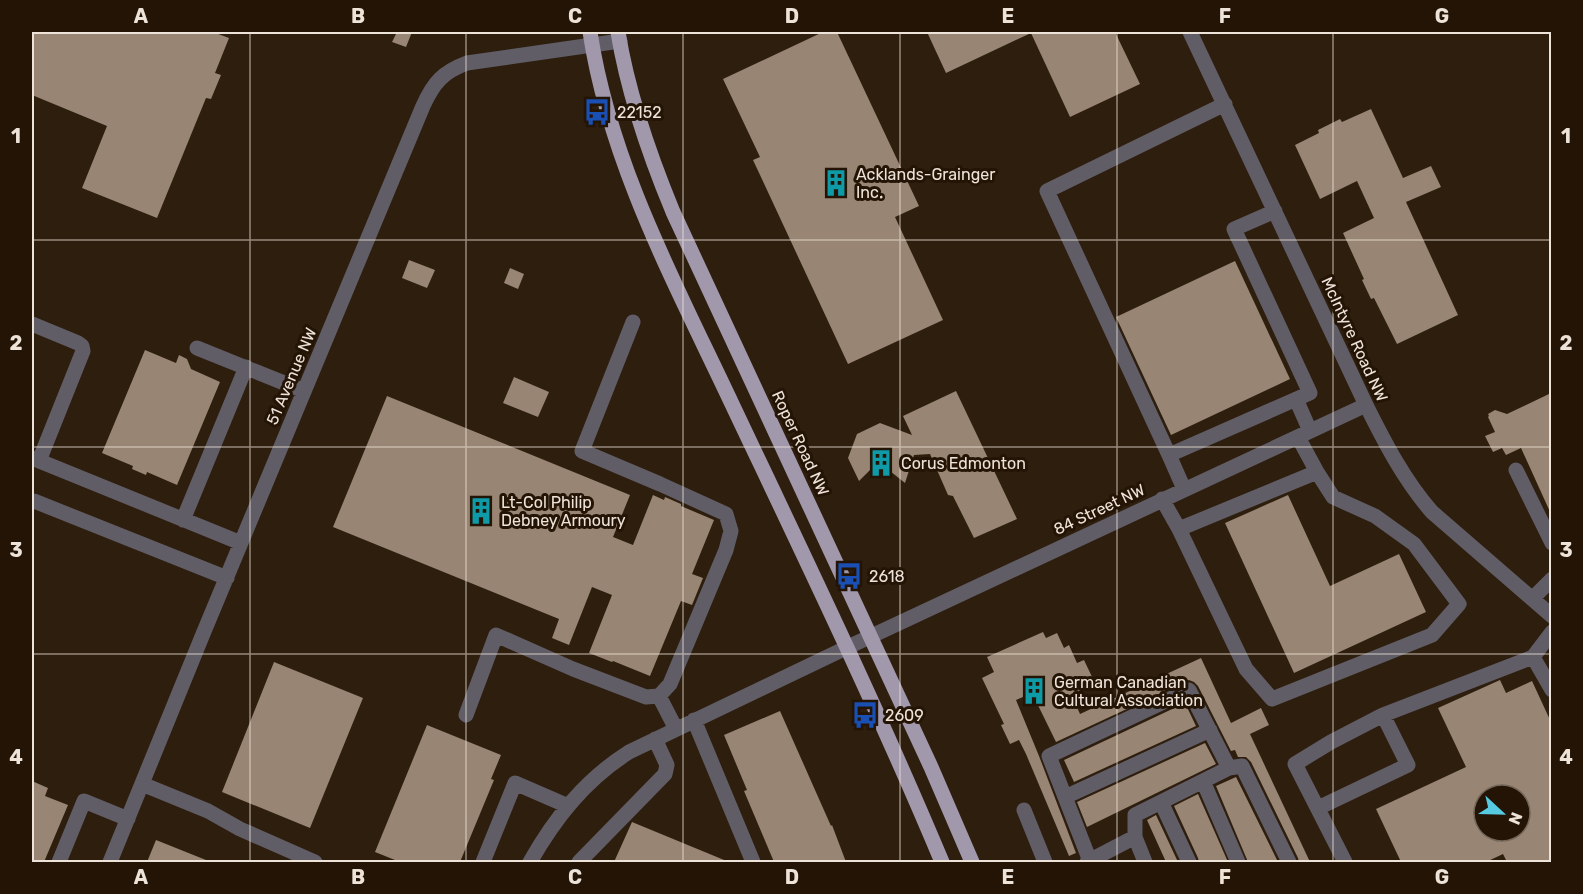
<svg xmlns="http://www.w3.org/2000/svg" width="1583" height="894" font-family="Rubik,sans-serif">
<rect width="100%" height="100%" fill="#2d1e0e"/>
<!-- building -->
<path fill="#988573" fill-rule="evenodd" d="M32 32H213L229 38 215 73 221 75 211 99 206 98 157 218 82 188 107 126 32 95Z
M397 32H412L406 47 392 42Z
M823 32H837L919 206 895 217 943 320 848 364 753 160 760 157 723 79Z
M927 32H1115L1140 84 1070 117 1031 33 946 73Z
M1371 109 1403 178 1431 166 1441 187 1406 202 1458 315 1397 344 1374 298 1371 299 1362 280 1364 279 1343 233 1374 218 1357 181 1320 199 1295 145 1319 133 1318 130 1340 119 1342 122Z
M409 260 435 270 427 288 402 278Z
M1235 261 1290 379 1171 435 1116 317Z
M510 268 524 274 518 289 504 283Z
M145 350 176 363 179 355 187 359 191 369 220 382 177 485 147 472 146 475 132 469 133 466 102 453Z
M514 377 549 392 538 417 503 403Z
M956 391 1017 519 974 538 953 496 948 495 930 454 914 455 905 483 890 471 880 472 871 469 859 481 848 458 857 434 880 423 912 435 903 416Z
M1551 393V514L1521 448 1506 455 1502 448 1493 452 1485 436 1495 432 1488 417 1489 416 1488 414 1495 410 1507 414Z
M387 396 630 495 613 537 633 545 653 495 664 500 665 497 681 504V506L714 520 692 574 703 578 692 605 681 601 650 676 613 661 612 662 589 653 612 595 592 587 569 645 552 638 559 619 333 527Z
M1288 495 1330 586 1399 554 1426 612 1294 673 1225 523Z
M1043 632 1046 638 1057 633 1064 648 1069 645 1077 663 1084 660 1094 681 1087 685 1088 687 1071 694 1080 714 1201 658 1231 723 1261 708 1269 725 1250 734 1310 862H1299L1298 858 1251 762 1246 757H1238L1235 750 1231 751 1198 686 1194 682 1189 680 1056 742 1032 693 1016 700 1039 756 1076 853 1069 856 1026 754 1019 740 1010 744 1001 725 1004 724 982 678 994 672 987 657Z
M274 662 363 698 310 828 222 792Z
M1500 680 1506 693 1532 681 1551 722V862H1507L1503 854 1486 862H1401L1376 809 1466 767 1438 708ZM1484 795H1520V831H1484Z
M1185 703 1196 726 1074 782 1064 760Z
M780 711 831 826 832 825 846 862H774L744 791 747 790 724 735Z
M427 725 501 755 491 779 494 780 460 862H400L375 852Z
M1205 743 1216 764 1087 827 1077 802Z
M1236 777 1278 862H1248L1216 786Z
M32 781 48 788 45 796 68 805 44 862H32Z
M1198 794 1228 862H1199L1198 858 1174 806Z
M1156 815 1178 862H1166L1147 820Z
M632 822 729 862H614Z
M156 840 211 862H147Z"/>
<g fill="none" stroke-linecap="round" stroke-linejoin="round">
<!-- minor -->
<path stroke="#615d66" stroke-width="15" d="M1190 32 1366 405C1385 443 1404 480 1432 512L1552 616
M1225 104 1047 191 1169 455 1310 393 1234 229 1275 211
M633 322 582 451 660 484 726 514 731 531 726 550 670 684 659 696
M32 324 78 343 82 346 83 351 39 461
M197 348 304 391
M1296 399 1310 431
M1169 455 1184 489
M32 458 241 543
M1516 470 1552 543
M1162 499 1179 529 1246 669 1272 699 1432 635 1459 604 1414 544 1375 516 1333 497 1317 472 1298 437
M32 502 34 501 227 578
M183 520 246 367
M1179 529 1317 472
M1532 599 1552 579
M1552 632 1533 657 1552 690
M466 715 496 635 573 669 646 697 659 696 676 729
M694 720 753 862
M1203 781 1238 862
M142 784 208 811 240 829 315 862
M1065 797 1210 730
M1161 802 1189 862
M1318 808 1408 765 1383 715
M1024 810 1045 862
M1135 837V815L1229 768
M1090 861 1049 756 1189 690 1229 768 1242 766 1289 862
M59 862 84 801 128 819
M110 862 203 634 423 106C434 82 443 72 467 63L620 41
M483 862 515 783 568 806
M530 862C555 818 585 780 629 752L848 647 1366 405
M579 862 665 774 667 765 655 739
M1087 862 1135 837 1145 862
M1345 862 1295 764 1331 742 1383 715 1533 657"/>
<!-- major -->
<path stroke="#a198ac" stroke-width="15" d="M590 32C610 164 676 285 732 404 804 556 877 707 942 862
M618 32C628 94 649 154 673 212L931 767 972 862"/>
</g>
<!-- grid -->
<path fill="none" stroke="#eee3d9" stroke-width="1.5" stroke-opacity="0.55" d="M250 32V862M466 32V862M683 32V862M900 32V862M1117 32V862M1333 32V862M32 240H1552M32 447H1552M32 654H1552"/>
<!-- icons -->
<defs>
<symbol id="bus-bare" viewBox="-9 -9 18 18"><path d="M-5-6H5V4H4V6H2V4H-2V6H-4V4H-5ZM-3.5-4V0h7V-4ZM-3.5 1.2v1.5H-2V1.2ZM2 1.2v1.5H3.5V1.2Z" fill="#1a4fb4" stroke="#231405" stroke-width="2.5" paint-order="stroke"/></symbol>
<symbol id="building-bare" viewBox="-9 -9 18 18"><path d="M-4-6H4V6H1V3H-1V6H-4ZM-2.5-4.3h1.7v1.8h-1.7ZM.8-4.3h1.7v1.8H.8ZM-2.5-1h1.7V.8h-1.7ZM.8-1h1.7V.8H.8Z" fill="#0f9aa8" stroke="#231405" stroke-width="2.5" paint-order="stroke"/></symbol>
</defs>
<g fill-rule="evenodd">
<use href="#bus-bare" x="578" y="93" width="38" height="38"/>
<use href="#building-bare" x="817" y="164" width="38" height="38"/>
<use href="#building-bare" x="862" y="444" width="38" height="38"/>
<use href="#building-bare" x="462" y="492" width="38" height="38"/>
<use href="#bus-bare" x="830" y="557" width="38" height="38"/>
<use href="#building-bare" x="1015" y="672" width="38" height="38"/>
<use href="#bus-bare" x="846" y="696" width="38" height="38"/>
</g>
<g text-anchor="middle" stroke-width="6" stroke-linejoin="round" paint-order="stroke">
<!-- poi labels -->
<g font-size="16" fill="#eee3d9" stroke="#231405" text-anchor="start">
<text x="617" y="118">22152</text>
<text x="856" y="180">Acklands-Grainger<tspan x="856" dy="18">Inc.</tspan></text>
<text x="901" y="469">Corus Edmonton</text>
<text x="501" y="508">Lt-Col Philip<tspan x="501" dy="18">Debney Armoury</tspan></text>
<text x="869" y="582">2618</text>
<text x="1054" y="688">German Canadian<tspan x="1054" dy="18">Cultural Association</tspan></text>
<text x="885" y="721">2609</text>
</g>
<!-- street labels -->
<g font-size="16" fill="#eee3d9" stroke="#231405">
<text transform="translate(1355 339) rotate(65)" y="6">McIntyre Road NW</text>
<text transform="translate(291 376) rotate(-67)" y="6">51 Avenue NW</text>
<text transform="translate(801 443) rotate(65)" y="6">Roper Road NW</text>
<text transform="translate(1099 509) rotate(-25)" y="6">84 Street NW</text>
</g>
</g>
<!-- border -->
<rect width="1583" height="894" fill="none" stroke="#231405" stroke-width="66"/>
<!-- north arrow -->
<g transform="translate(1502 813) rotate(112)"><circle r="28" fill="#231405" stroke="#74675a" stroke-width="1.5"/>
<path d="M0-4.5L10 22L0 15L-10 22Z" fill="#55cae0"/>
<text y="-9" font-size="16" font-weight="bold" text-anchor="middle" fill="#eee3d9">N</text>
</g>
<rect x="33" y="33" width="1517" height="828" fill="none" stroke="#eee3d9" stroke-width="2"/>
<g font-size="20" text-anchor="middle" font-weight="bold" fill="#eee3d9">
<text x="141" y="23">A</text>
<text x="358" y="23">B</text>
<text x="575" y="23">C</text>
<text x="792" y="23">D</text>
<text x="1008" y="23">E</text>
<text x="1225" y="23">F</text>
<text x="1442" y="23">G</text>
<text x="16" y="143">1</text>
<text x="1566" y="143">1</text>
<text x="16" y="350">2</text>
<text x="1566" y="350">2</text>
<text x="16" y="557">3</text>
<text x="1566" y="557">3</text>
<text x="16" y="764">4</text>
<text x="1566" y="764">4</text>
<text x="141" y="884">A</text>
<text x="358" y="884">B</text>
<text x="575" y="884">C</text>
<text x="792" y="884">D</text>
<text x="1008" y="884">E</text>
<text x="1225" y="884">F</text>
<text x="1442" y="884">G</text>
</g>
</svg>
